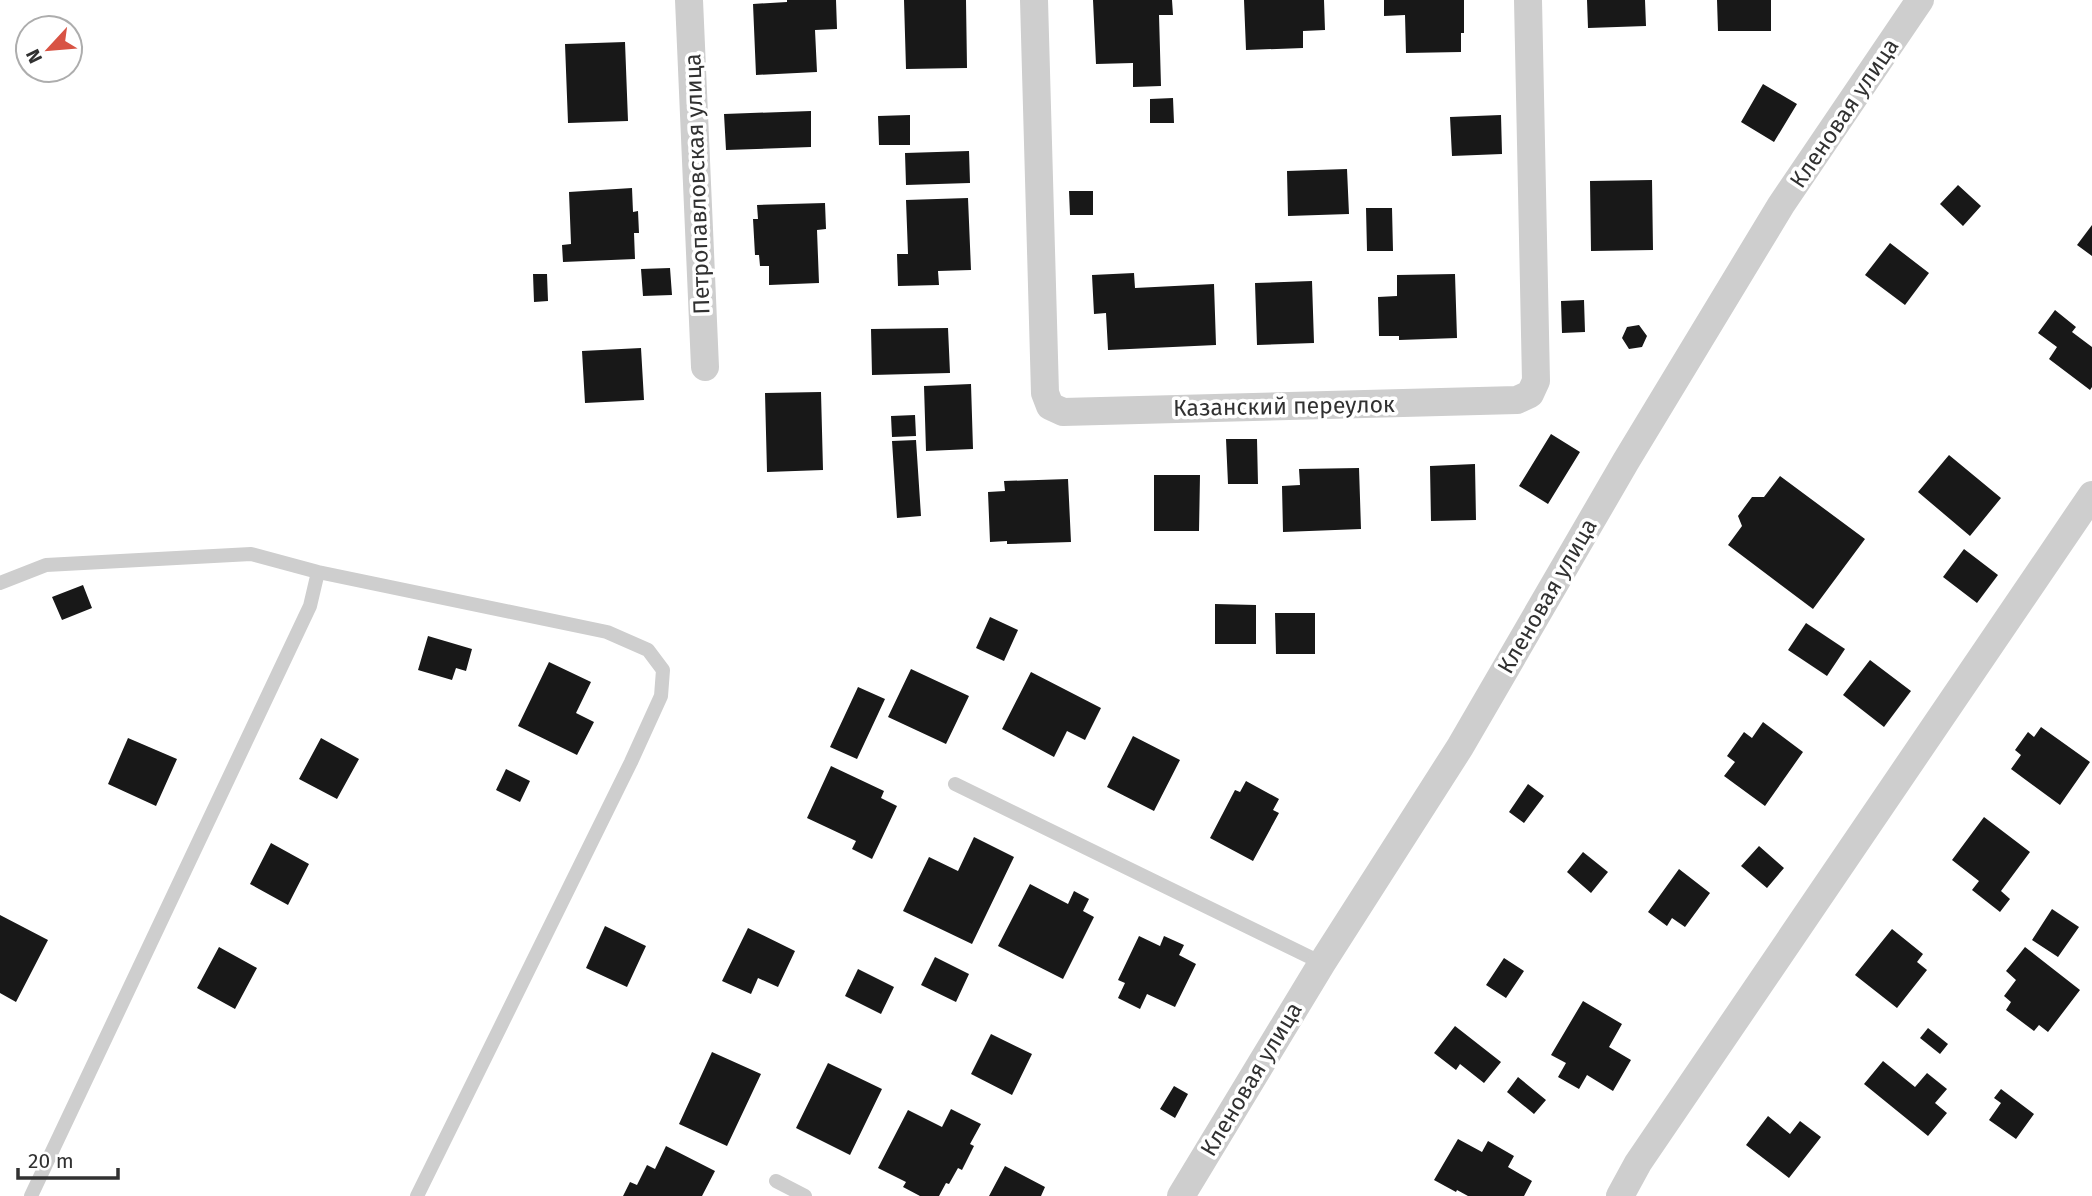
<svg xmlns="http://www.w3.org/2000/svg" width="2092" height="1196" font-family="'Fira Sans',sans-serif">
<rect width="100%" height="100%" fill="#fff"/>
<!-- building -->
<path fill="#181818" d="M787 0H836L837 29 815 30 817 72 756 75 753 4 787 2Z
M904 0H966L967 68 906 69Z
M1093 0H1172L1173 15H1159L1161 86 1133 87V63L1096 64Z
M1244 0H1324L1325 30 1303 31V48L1246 50Z
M1384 0H1464V33H1461V52L1406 53 1405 15 1384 16Z
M1587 0H1645L1646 26 1588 28Z
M1717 0H1771V31H1718Z
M625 42 628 121 568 123 565 44Z
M1763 84 1797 104 1774 142 1741 122Z
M1173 98 1174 123H1150V99Z
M811 111V147L726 150 724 114Z
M910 115V145H879L878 116Z
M1501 115 1502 154 1452 156 1450 117Z
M969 151 970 183 906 185 905 153Z
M1347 169 1349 214 1288 216 1287 171Z
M1652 180 1653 250 1591 251 1590 181Z
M1958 185 1981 206 1963 226 1940 204Z
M632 188 633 212 638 211 639 233H634L635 259 563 262 562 245 571 244 569 192Z
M1069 191H1093V215H1070Z
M968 198 971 270 938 271 939 285 898 286 897 254H908L906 200Z
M825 203 826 229 817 230 819 283 769 285V266H760L759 255H755L753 219H758L757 205Z
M1366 208H1392L1393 251H1367Z
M2092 225V256L2077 245Z
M1890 243 1929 273 1905 305 1865 275Z
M670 268 672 295 643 296 641 269Z
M1134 273 1135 288 1214 284 1216 345 1108 350 1106 313 1094 314 1092 275Z
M533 274H547L548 301 534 302Z
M1455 274 1457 338 1399 340V336H1379L1378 297 1397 296V275Z
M1312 281 1314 343 1257 345 1255 283Z
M1584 300 1585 332 1562 333 1561 301Z
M2055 310 2076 327 2072 332 2092 347V387L2090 390 2049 359 2057 347 2038 333Z
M1639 325 1647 336 1642 347 1629 349 1622 338 1627 327Z
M948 328 950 373 872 375 871 329Z
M641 348 644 400 585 403 582 351Z
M971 384 973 449 926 451 924 386Z
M821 392 823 470 767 472 765 393Z
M915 415 916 436 892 437 891 416Z
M1551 434 1580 452 1548 504 1519 486Z
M1226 439H1257L1258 484H1228Z
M916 440 921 516 897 518 892 441Z
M1949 455 2001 498 1970 536 1918 492Z
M1475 464 1476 520 1431 521 1430 466Z
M1359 468 1361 529 1283 532 1282 486 1300 485 1299 469Z
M1154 475H1200L1199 531H1154Z
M1780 476 1865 539 1813 609 1728 545 1742 526 1738 516 1752 497H1764Z
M1068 479 1071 542 1007 544V541L990 542 988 492 1005 491 1004 481Z
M1964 549 1998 575 1977 603 1943 577Z
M83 585 92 608 62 620 52 597Z
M1215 604 1256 605V644H1215Z
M1275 613H1315V654H1276Z
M990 617 1018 630 1004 661 976 648Z
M1806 623 1845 649 1827 676 1788 650Z
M428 636 472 649 466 671 456 668 452 680 418 670Z
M1870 660 1911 691 1884 727 1843 695Z
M549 662 591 682 576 713 594 722 577 755 518 726Z
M911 669 969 696 946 744 888 717Z
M1031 672 1101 708 1085 740 1067 731 1054 757 1002 729Z
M858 687 885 699 857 759 830 747Z
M1763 722 1803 752 1765 806 1724 776 1735 762 1727 756 1744 732 1752 738Z
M2041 727 2090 762 2060 805 2011 769 2021 755 2015 750 2028 732 2034 737Z
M1133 736 1180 760 1154 811 1107 787Z
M128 738 177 759 156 806 108 784Z
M321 738 359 759 337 799 299 779Z
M831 766 884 791 881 798 897 806 872 859 852 849 856 841 807 818Z
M506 769 530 781 520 802 496 790Z
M1246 781 1279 799 1273 810 1279 813 1253 861 1210 838 1235 790 1240 792Z
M1528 784 1544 796 1524 823 1509 812Z
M1984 817 2030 852 2001 891 2010 899 2000 912 1972 890 1979 881 1952 860Z
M974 837 1014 857 972 944 903 911 929 857 958 871Z
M271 843 309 864 288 905 250 884Z
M1759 846 1784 868 1767 888 1741 866Z
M1583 852 1608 872 1591 893 1567 872Z
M1679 869 1710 893 1685 927 1672 918 1667 926 1648 912Z
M1030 884 1068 904 1074 891 1089 899 1083 911 1094 917 1063 979 998 946Z
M2052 909 2079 927 2058 957 2032 940Z
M0 915 48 940 16 1002 0 993Z
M605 926 646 946 627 987 586 968Z
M748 928 795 951 778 987 758 978 751 994 722 981Z
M1892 929 1923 954 1917 962 1927 970 1897 1008 1855 975Z
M1139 936 1160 946 1164 936 1184 945 1179 955 1196 964 1175 1007 1147 994 1140 1009 1118 998 1125 983 1118 980Z
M219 947 257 968 235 1009 197 988Z
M2025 947 2080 990 2048 1032 2039 1025 2034 1031 2006 1010 2011 1002 2004 996 2016 980 2006 971Z
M935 957 969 974 956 1002 921 985Z
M1504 958 1524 971 1506 998 1486 985Z
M858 969 894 987 881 1014 845 996Z
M1583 1001 1622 1024 1609 1047 1631 1060 1613 1091 1587 1075 1579 1089 1558 1077 1566 1063 1551 1055Z
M1455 1026 1501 1062 1484 1083 1460 1064 1456 1070 1434 1053Z
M1928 1028 1948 1044 1940 1054 1920 1038Z
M991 1034 1032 1054 1012 1095 971 1074Z
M712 1052 761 1074 727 1146 679 1124Z
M1883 1061 1915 1087 1927 1073 1947 1089 1935 1103 1947 1113 1928 1136 1864 1084Z
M828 1063 882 1089 850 1155 796 1128Z
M1518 1077 1546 1100 1534 1114 1507 1092Z
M1174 1086 1188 1094 1175 1118 1160 1109Z
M2001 1089 2034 1114 2016 1139 1989 1120 2001 1103 1994 1098Z
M951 1109 981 1124 970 1144 974 1146 962 1170 958 1168 949 1184 946 1183 939 1196H920L903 1187 906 1182 878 1168 908 1110 942 1127Z
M1768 1116 1790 1134 1800 1121 1821 1137 1789 1178 1746 1145Z
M1458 1139 1482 1152 1488 1141 1514 1156 1508 1167 1532 1181 1524 1196H1468L1457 1190 1456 1192 1434 1180Z
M666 1146 715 1171 702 1196H623L630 1182 637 1185 647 1165 655 1169Z
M1005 1166 1045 1187 1041 1196H989Z"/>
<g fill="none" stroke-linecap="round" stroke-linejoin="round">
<!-- service -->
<path stroke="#cecece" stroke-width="14" d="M0 583 46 565 251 554 318 572 607 632 648 650 663 670 661 696 631 762 417 1196
M955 784 1322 963
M776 1181 805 1196
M31 1196 310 606 318 572"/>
<!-- minor -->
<path stroke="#cecece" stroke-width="28" d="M689 0 705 367
M1034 0 1045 393 1050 406 1063 412 1517 400 1530 394 1536 381 1528 0
M1181 1196 1322 963 1460 747 1626 461 1781 205 1920 0
M1620 1196 1638 1163 2092 495"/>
</g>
<g text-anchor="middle" stroke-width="7" stroke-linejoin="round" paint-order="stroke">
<!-- street labels -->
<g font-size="23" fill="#313131" stroke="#fff">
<text transform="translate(1844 113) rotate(-56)" y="8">Кленовая улица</text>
<text transform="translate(697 184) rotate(-92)" y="8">Петропавловская улица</text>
<text transform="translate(1284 406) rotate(-1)" y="8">Казанский переулок</text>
<text transform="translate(1547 596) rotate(-60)" y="8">Кленовая улица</text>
<text transform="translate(1251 1079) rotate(-59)" y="8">Кленовая улица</text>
</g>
</g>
<!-- north arrow -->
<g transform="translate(49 49) rotate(244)"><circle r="33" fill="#ffffff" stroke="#adadad" stroke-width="2"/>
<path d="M0-5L12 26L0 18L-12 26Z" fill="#d85344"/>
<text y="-10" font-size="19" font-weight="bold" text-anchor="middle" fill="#313131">N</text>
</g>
<!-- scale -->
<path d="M18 1168v10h100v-10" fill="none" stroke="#313131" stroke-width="3.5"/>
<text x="28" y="1168" font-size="21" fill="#313131" stroke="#ffffff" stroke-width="5" paint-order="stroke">20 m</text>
</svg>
